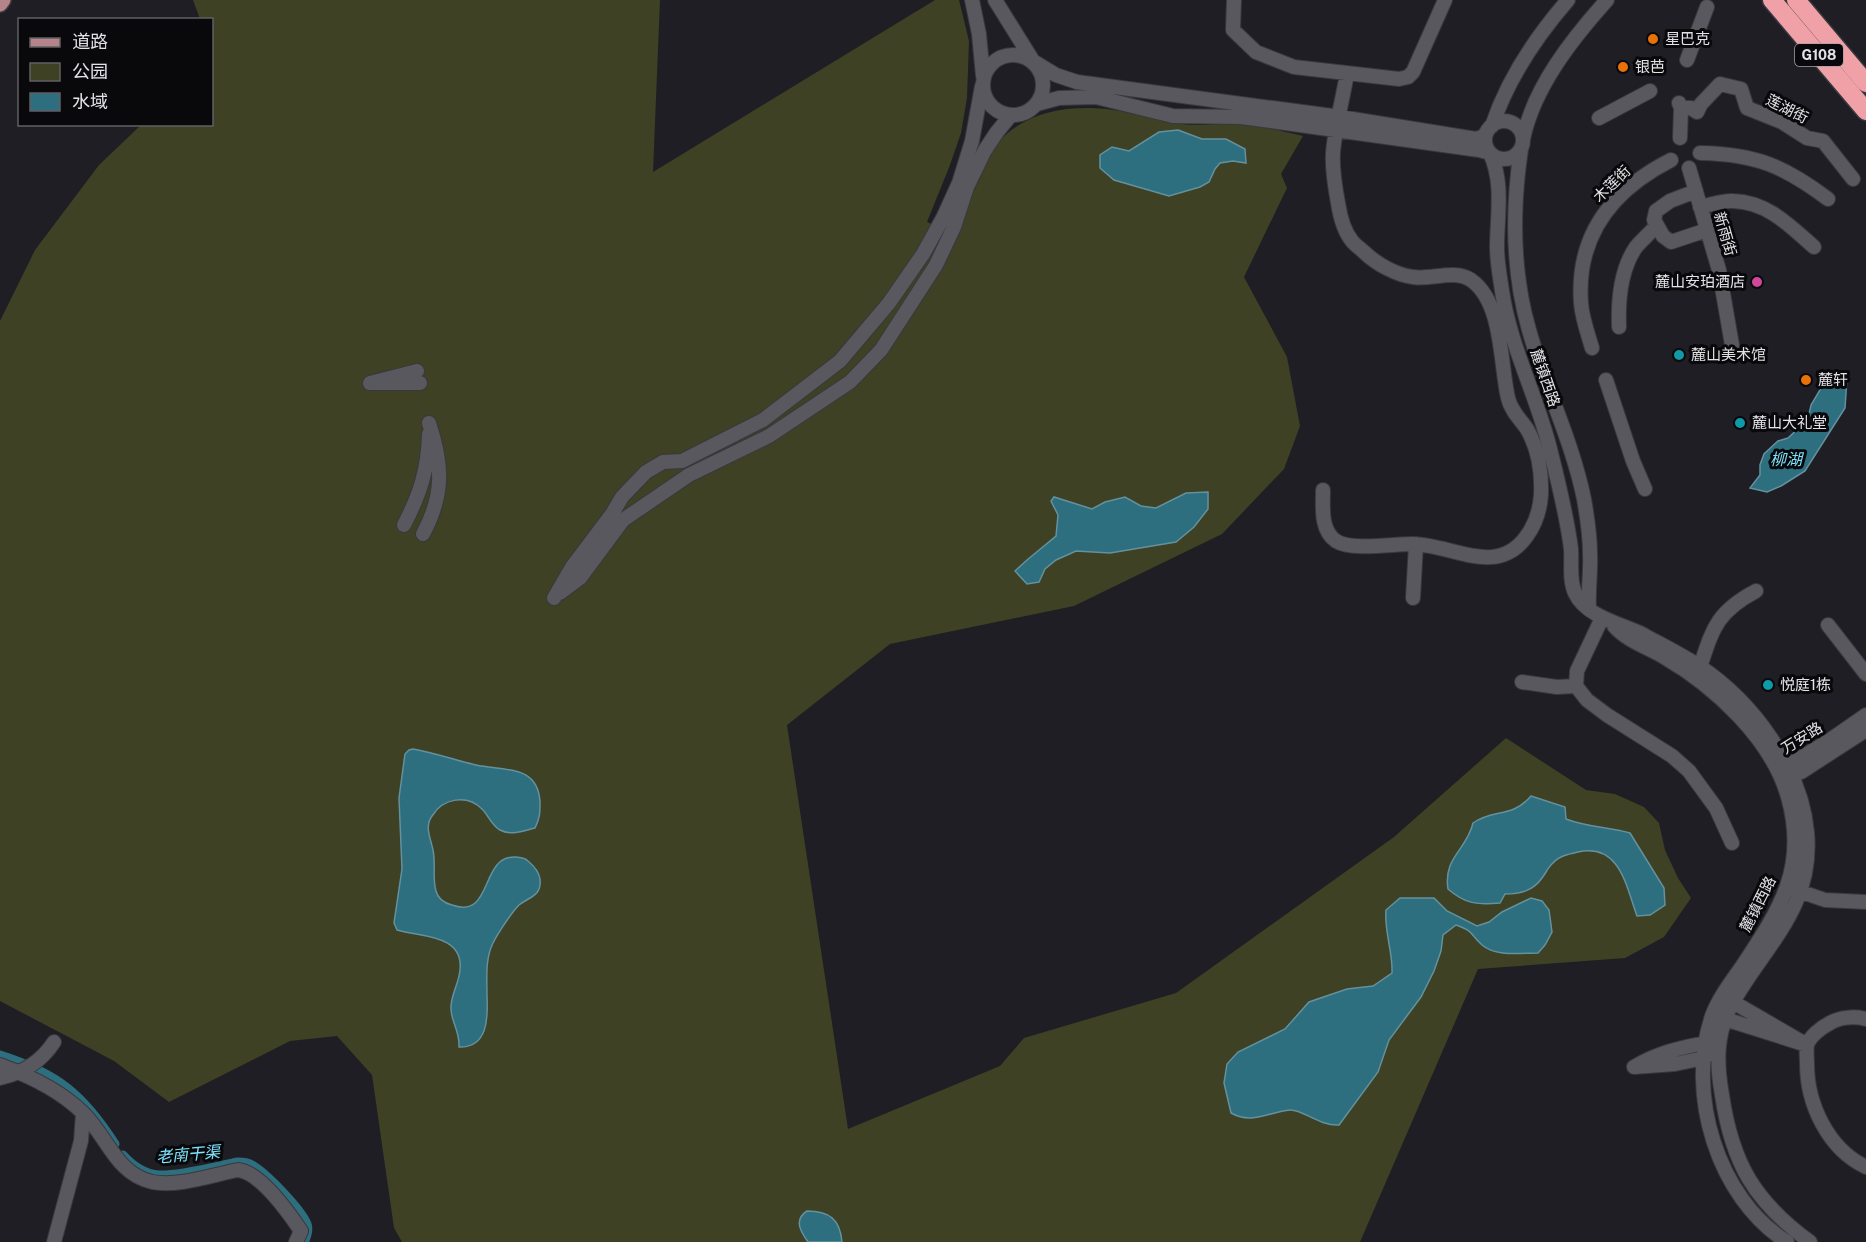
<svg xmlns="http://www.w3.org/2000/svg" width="1866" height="1242" font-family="'Public Sans','Noto Sans SC',sans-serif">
<rect width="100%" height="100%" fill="#1f1e24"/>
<!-- green -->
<path fill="#3e4124" d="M193 0H660L653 172 935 0H959L969 41 967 98 961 133 950 165 927 222 956 235C963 216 968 197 975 179 1000 118 1053 102 1114 110 1136 113 1158 121 1181 124 1202 127 1224 122 1245 124 1264 126 1284 132 1303 136L1281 174 1287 188 1244 277 1287 357 1300 426 1284 469 1222 534 1074 606 890 644 787 725 848 1129 1000 1066 1024 1038 1176 993 1394 837 1506 738 1586 790 1615 794 1644 807 1659 823 1665 850 1678 878 1691 898 1664 937 1625 958 1478 969 1360 1242H402L394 1228 372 1075 337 1036 290 1041 169 1102 114 1061 0 1001V321L35 250 99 165 141 125 212 124V20L200 19Z"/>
<!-- water -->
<path fill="#2d6e7f" stroke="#64919e" stroke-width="1.5" d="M1178 130 1202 139H1226L1245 149 1246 163 1233 161 1220 163 1215 169 1209 182 1200 187 1169 196 1114 180 1100 168V155L1112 147 1129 151 1159 132Z
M1836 372 1847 378 1845 408 1805 471 1781 486 1767 492 1750 488 1760 475V465L1764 454 1778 441 1788 438 1808 419 1811 405 1827 378Z
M1208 492V509L1194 527 1176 542 1110 553 1076 551 1056 560 1045 569 1039 582 1027 584 1015 571 1027 560 1056 536 1058 515 1051 501 1054 497 1092 509 1105 502 1125 497 1141 506 1156 508 1186 493Z
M413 749C435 753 455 760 476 765 503 771 538 764 540 802 540 813 540 818 535 828 523 831 511 836 500 830 491 825 489 816 482 809 467 794 443 798 432 816 424 827 431 839 433 850 436 864 432 878 436 891 438 899 444 903 452 905 494 920 479 855 516 857 521 858 524 857 528 861 534 866 539 871 540 879 542 896 529 897 519 905 512 912 498 933 493 943 485 959 487 978 487 996 488 1018 488 1048 459 1047 460 1030 450 1020 451 1007 451 995 459 983 460 970 464 934 420 937 397 930L394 923 402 869 399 798 405 754 409 750Z
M1531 796 1565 807 1566 819C1586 827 1608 827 1630 833L1664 888 1665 905 1650 915 1637 916C1626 886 1620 843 1578 852 1569 854 1559 856 1553 863 1548 867 1546 873 1542 878 1533 891 1520 894 1505 894L1500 903C1477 905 1465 904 1448 889 1443 857 1467 850 1473 823 1495 808 1511 819 1531 796Z
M1400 898H1434L1447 911 1477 926 1489 922 1502 912 1531 898 1542 901 1549 910 1552 932 1545 945 1538 953C1520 953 1496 957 1482 945 1469 933 1475 932 1456 925L1443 935 1441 951 1434 971 1421 997 1389 1040 1378 1072 1339 1125C1319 1126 1302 1109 1290 1110 1269 1112 1252 1125 1231 1113L1224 1083 1227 1064 1238 1052 1285 1029 1309 1002 1347 989 1373 986 1392 973C1393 952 1384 931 1386 910Z
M807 1211C829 1211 840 1219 842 1242H808C801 1232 793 1220 807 1211Z"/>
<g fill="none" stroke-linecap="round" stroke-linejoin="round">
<!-- canal -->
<path stroke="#2d6e7f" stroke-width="9" d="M0 1055C57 1073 83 1094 115 1144
M123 1155C132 1165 145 1174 159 1175 179 1176 217 1166 238 1162 243 1162 248 1162 252 1165 266 1173 301 1209 307 1224 309 1229 307 1237 304 1242"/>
<defs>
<path id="minor" d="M972 0 979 34 983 76
M995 0 1033 61 1056 75 1077 82 1340 117 1476 139 1484 136 1488 130
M1234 0 1233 30 1256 52 1294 67 1399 79 1408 77 1413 72 1445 0
M983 85a30 30 0 1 1 60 0a30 30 0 1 1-60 0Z
M1687 60 1707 7
M1679 103 1681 108 1680 138
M1037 104 1059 98 1096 97 1173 116 1241 117 1479 150 1490 153C1504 183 1497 216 1497 247 1497 262 1500 277 1502 291 1510 346 1537 396 1550 449 1558 481 1567 516 1571 549 1572 563 1569 580 1575 593 1586 617 1622 624 1644 635 1662 645 1682 655 1699 666 1753 702 1801 767 1807 832 1814 907 1766 944 1733 1002 1716 1032 1716 1062 1722 1095 1732 1163 1754 1201 1810 1242
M1681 108H1691L1697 112 1701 104 1720 84 1741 89 1747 108 1782 122 1807 138 1823 141 1853 179
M1599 118 1650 91
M1485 140a19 19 0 1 1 38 0a19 19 0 1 1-38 0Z
M1492 126C1508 78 1535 38 1568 0
M1523 139C1534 87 1572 39 1607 0
M1521 149C1512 210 1512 271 1529 330 1545 387 1572 440 1584 499 1587 516 1590 535 1590 553 1591 571 1588 589 1589 607
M1700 153C1756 154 1784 166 1828 199
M1689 168 1719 270 1732 345
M1696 191 1670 201 1656 211 1654 220 1663 236 1671 242 1707 230
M1700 207C1711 205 1723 200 1733 201 1768 202 1790 226 1814 247
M1619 327C1618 301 1620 270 1636 247 1642 240 1650 233 1656 226
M1592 348C1588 334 1582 318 1581 303 1576 235 1612 190 1671 160
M417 371 370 383H420
M1606 380 1633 461 1645 489
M1323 490C1323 507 1320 530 1336 541 1352 551 1393 544 1412 544 1452 544 1496 578 1526 537 1535 525 1540 510 1541 495 1542 473 1538 448 1527 429 1520 419 1511 411 1508 398 1500 364 1503 302 1471 280 1454 269 1432 280 1413 277 1396 275 1377 264 1365 253 1361 249 1355 245 1352 241 1343 230 1340 216 1338 203 1335 187 1332 169 1333 153 1335 126 1343 99 1347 73
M404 525C420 494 428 470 429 434
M423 534C444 495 443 465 429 423
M560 593 580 578 623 520 689 475 769 436 850 382 881 350 936 265 954 227 967 187 985 150 997 132 1011 115
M554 598 572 567 612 514 622 497 646 472 663 462 682 461 763 420 840 361 889 303 923 254 943 218 959 183 972 141 982 86
M1413 598 1416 544
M1602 618 1577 671 1576 686 1587 700 1607 715 1672 756 1689 771 1716 808 1732 843
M1828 625 1866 674
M1614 626C1627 641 1647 647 1664 657 1714 686 1772 739 1788 797 1808 867 1780 909 1743 965 1732 981 1719 997 1712 1016 1686 1093 1717 1198 1787 1242
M1698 673C1712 632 1714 613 1756 591
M1522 682 1557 687 1576 686
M1783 771 1787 766 1830 740 1866 715
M1785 775 1801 772 1866 730
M1793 889 1825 900 1866 902
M1725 1019 1807 1045 1733 1002
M1866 1019C1855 1016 1840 1017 1830 1023 1822 1027 1810 1036 1807 1045 1806 1050 1807 1058 1807 1064 1807 1104 1828 1149 1866 1167
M1705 1043 1718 1046 1704 1058 1675 1064 1634 1067C1657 1053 1679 1048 1705 1043Z
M0 1065C30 1076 60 1090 83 1113 107 1136 116 1174 152 1182 179 1187 212 1175 238 1170 260 1172 289 1213 301 1231L296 1242
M0 1078C23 1073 41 1062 54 1042
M54 1242 81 1141 83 1113"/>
<path id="major" d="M0 4 3 0"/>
<path id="highway" d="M1772 0 1866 111
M1796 0 1866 83"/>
</defs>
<!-- minor casing -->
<use href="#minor" stroke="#39383d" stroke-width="16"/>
<!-- major casing -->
<use href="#major" stroke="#39383d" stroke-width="18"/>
<!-- highway casing -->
<use href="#highway" stroke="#39383d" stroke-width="21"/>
<!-- minor -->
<use href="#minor" stroke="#59585f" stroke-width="14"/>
<!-- major -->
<use href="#major" stroke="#b4848a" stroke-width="15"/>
<!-- highway -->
<use href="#highway" stroke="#f0a1a7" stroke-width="18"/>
</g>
<!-- markers -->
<g fill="#e8710a" stroke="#09080b" stroke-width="2">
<circle cx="1653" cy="39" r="6"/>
<circle cx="1623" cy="67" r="6"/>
<circle cx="1806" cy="380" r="6"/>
</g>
<circle fill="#d1479c" stroke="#09080b" stroke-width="2" cx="1757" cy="282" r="6"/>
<g fill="#0f9aa8" stroke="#09080b" stroke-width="2">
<circle cx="1679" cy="355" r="6"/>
<circle cx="1740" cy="423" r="6"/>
<circle cx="1768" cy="685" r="6"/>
</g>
<g text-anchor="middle" stroke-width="6" stroke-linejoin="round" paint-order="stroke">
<!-- shield labels -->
<rect fill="#09080b" stroke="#a2a1a5" stroke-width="1.5" x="1795" y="44" width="48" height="22" rx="4.5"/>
<g font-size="14" font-weight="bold" fill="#e3e2e7">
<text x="1819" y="60">G108</text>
</g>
<!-- poi labels -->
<g font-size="15" fill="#e3e2e7" stroke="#09080b" text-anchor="start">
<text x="1665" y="44">星巴克</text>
<text x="1635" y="72">银芭</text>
<text x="1745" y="287" text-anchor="end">麓山安珀酒店</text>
<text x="1691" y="360">麓山美术馆</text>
<text x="1818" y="385">麓轩</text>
<text x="1752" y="428">麓山大礼堂</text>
<text x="1780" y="690">悦庭1栋</text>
</g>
<!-- street labels -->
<g font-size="15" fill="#e3e2e7" stroke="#09080b">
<text transform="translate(1787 109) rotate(27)" y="5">莲湖街</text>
<text transform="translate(1612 184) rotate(-44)" y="5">木莲街</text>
<text transform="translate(1725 234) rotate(74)" y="5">新雨街</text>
<text transform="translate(1545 378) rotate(71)" y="5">麓镇西路</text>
<text transform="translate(1802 738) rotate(-32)" y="5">万安路</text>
<text transform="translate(1758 904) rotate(-63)" y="5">麓镇西路</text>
</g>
<!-- water labels -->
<g font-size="16" font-style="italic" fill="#7de2fc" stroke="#09080b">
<text x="1786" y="465">柳湖</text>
<text transform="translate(188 1154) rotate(-5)" y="6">老南干渠</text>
</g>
</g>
<!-- legend -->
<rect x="18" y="18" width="195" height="108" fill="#09080b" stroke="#605f63" stroke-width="1.5"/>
<rect x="30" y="38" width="30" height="9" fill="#b4848a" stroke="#605f63" stroke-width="1.5"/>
<text x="72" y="48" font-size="18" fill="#e3e2e7">道路</text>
<rect x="30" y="63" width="30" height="18" fill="#3e4124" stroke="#605f63" stroke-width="1.5"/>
<text x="72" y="78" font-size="18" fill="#e3e2e7">公园</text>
<rect x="30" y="93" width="30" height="18" fill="#2d6e7f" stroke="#605f63" stroke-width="1.5"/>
<text x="72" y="108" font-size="18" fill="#e3e2e7">水域</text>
</svg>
